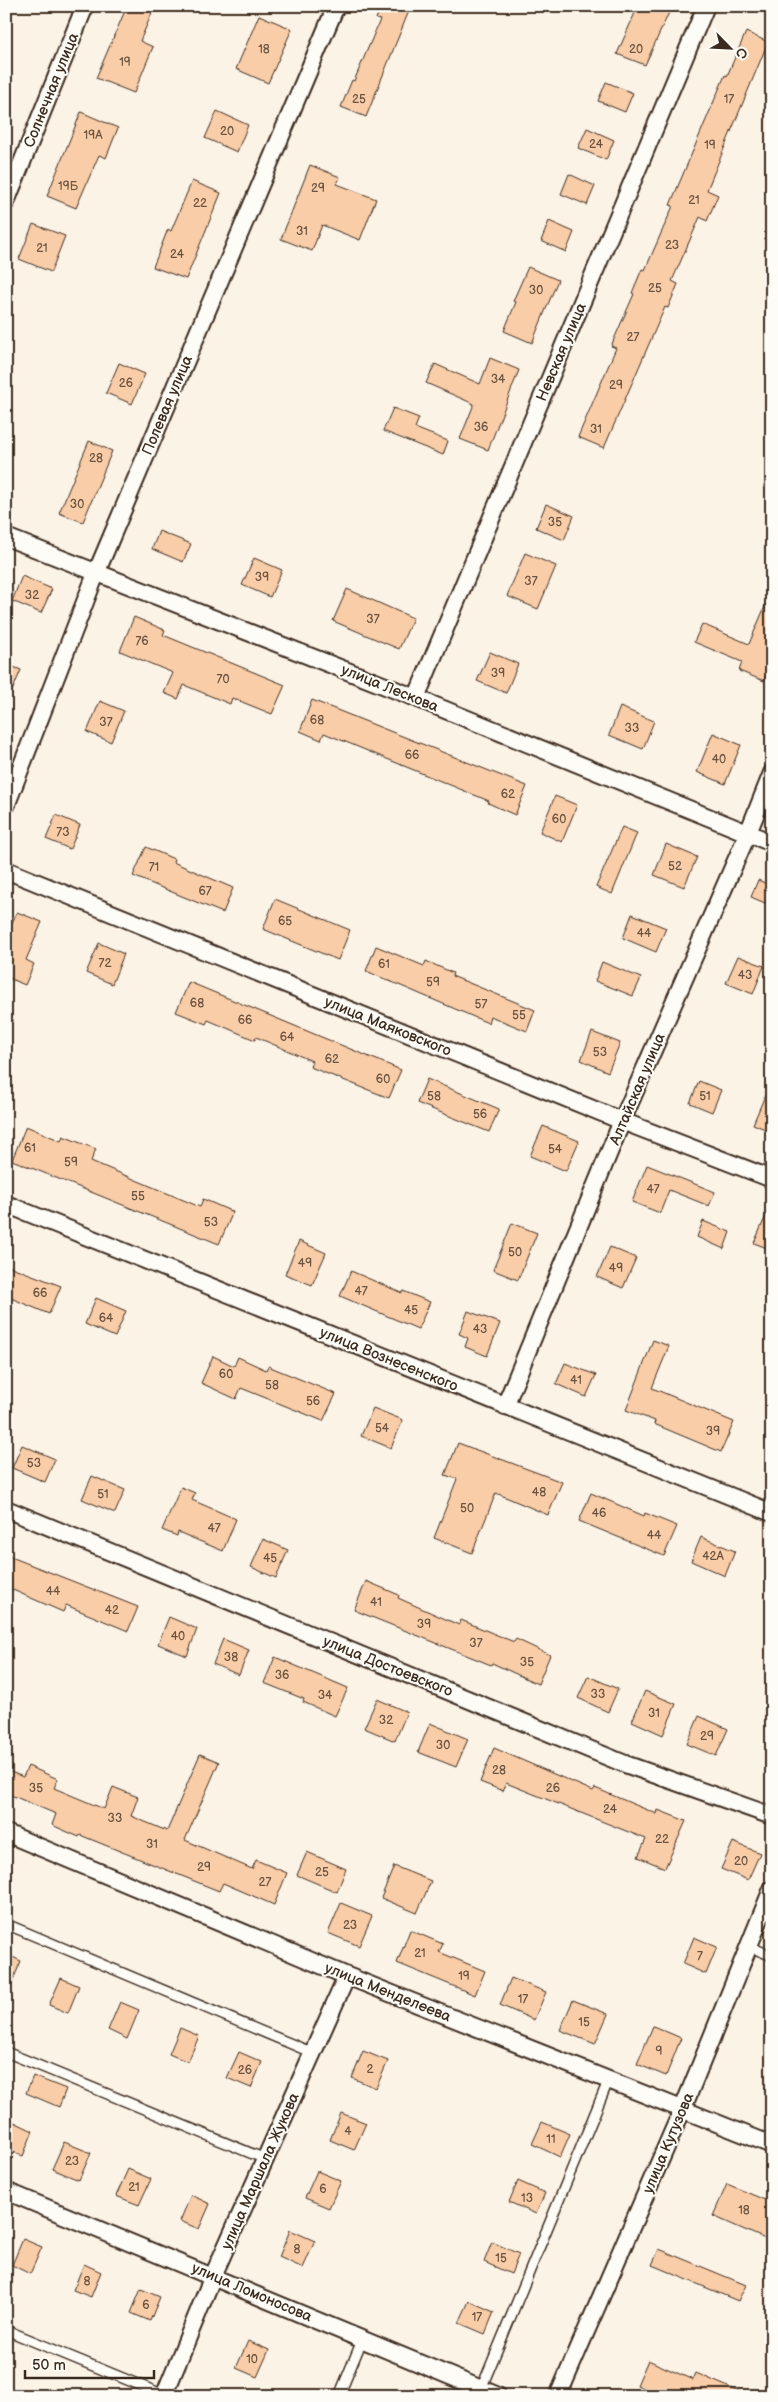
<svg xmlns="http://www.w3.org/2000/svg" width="778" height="2402" font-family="'Balsamiq Sans',sans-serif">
<rect width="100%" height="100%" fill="#fcf3e7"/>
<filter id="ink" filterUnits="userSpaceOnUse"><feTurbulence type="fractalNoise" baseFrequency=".02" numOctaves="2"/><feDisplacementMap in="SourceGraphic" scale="10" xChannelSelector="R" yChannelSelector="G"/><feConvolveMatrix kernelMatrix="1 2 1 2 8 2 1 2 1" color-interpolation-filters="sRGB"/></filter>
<g filter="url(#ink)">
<!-- building -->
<path fill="#f9cda8" stroke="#3b2a1e" d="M127 6H155L140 41 153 47 134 93 96 78Z
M381 6H411L366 117 341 107 352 80 354 81 380 20 376 19Z
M638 6H672L645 65 617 54Z
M259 15 292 29 268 83 236 69Z
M746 32 768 42 707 190 718 195 707 221 700 217 672 281 678 284 668 308 665 307 604 448 578 437 616 348 611 346 634 294 632 293 642 269 645 270 673 206 670 205 725 75 727 76Z
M606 82 633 93 625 112 598 101Z
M217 111 248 125 237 152 205 138Z
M81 112 118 128 106 158 99 155 76 208 47 196Z
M587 128 614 140 606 160 578 148Z
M310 165 340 177 337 184 376 199 360 240 322 225 312 251 281 239Z
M569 174 595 186 587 205 561 194Z
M192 181 221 193 186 279 153 267 168 229 171 231Z
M549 221 574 232 566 252 541 241Z
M33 224 65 236 51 272 19 259Z
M528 267 558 280 532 343 504 331 516 302 513 301Z
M490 358 519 370 488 450 460 439 474 404 426 383 435 364 480 384Z
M119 363 145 374 132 404 106 393Z
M393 408 419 418 415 428 448 441 443 455 383 431Z
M89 441 112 451 83 522 59 513Z
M546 504 574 516 564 540 536 528Z
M159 531 191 544 183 562 152 549Z
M525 553 556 566 538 609 507 596Z
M254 558 282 570 270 597 242 585Z
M22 576 52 589 41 613 12 601Z
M347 589 413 618 399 649 333 621Z
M772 590V662L764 681 739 671 742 662 694 642 702 624 749 644Z
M134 617 165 630 163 635 285 685 272 714 232 698 230 704 184 685 178 699 164 693 173 673 120 651Z
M490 652 518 664 506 693 477 681Z
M6 664 21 670 6 705Z
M312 700 527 786 515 815 488 803 489 801 324 733 321 740 300 731Z
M100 701 124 711 111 742 87 732Z
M620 707 654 721 643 749 609 735Z
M713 733 741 745 725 784 697 772Z
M555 796 577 805 562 842 540 832Z
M56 815 80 825 70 849 46 839Z
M622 827 637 833 612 894 596 887Z
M666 844 697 857 684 887 654 875Z
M146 847 174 859 173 862 233 888 223 913 133 876Z
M758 880 772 886V906L751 897Z
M275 899 350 930 338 960 263 929Z
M17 912 42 922 26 960 34 964 25 985 6 977V936Z
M632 914 666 928 656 952 623 938Z
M99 943 124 954 112 984 86 973Z
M376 946 424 966 426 961 453 973 452 976 535 1010 527 1031 490 1016 488 1023 366 971Z
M738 956 764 966 753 994 726 983Z
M602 962 641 978 633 996 595 981Z
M189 982 401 1070 389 1098 310 1067 312 1061 256 1037 255 1040 208 1020 206 1024 176 1012Z
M592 1032 620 1043 608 1072 581 1060Z
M427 1079 499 1109 489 1132 417 1103Z
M772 1079V1132L753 1124Z
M699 1081 721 1090 712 1112 690 1103Z
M26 1126 61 1141 63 1136 96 1149 91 1161 200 1207 203 1199 233 1212 219 1244 12 1160Z
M543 1126 579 1141 566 1171 530 1156Z
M647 1165 715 1192 709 1206 669 1190 660 1213 632 1202Z
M772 1202V1250L754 1243Z
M703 1221 730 1232 724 1249 697 1237Z
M512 1223 537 1233 518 1280 493 1270Z
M299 1241 326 1253 312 1285 285 1274Z
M610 1247 636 1258 623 1288 597 1277Z
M6 1265 61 1286 49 1314 6 1296Z
M351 1271 402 1293 403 1291 430 1302 418 1329 340 1296Z
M96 1298 126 1311 115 1337 85 1324Z
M468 1311 500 1323 487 1356 465 1347 468 1338 459 1334Z
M653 1340 669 1346 652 1388 734 1422 721 1452 654 1424 655 1421 626 1410Z
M213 1356 234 1366 238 1357 266 1370 268 1366 336 1394 323 1421 241 1388 236 1399 201 1383Z
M565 1363 596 1375 586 1397 556 1384Z
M373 1408 403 1420 391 1448 361 1436Z
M458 1443 562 1482 548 1515 496 1493 472 1553 434 1538 457 1479 445 1475Z
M22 1445 55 1459 45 1482 12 1468Z
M92 1476 125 1490 115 1513 82 1499Z
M181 1487 195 1493 192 1500 236 1519 223 1551 178 1532 177 1536 162 1530Z
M591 1493 644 1516 645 1513 677 1526 664 1556 579 1521Z
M701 1537 735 1551 725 1576 691 1561Z
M263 1539 288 1550 276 1578 251 1567Z
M6 1555 138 1607 128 1631 66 1605 63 1612 6 1587Z
M366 1581 399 1595 398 1598 459 1625 461 1620 514 1642 516 1639 550 1655 538 1684 492 1663 491 1665 354 1610Z
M169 1617 197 1629 187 1656 158 1644Z
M223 1639 249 1650 239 1675 213 1664Z
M275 1657 348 1688 335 1716 303 1702 304 1699 264 1683Z
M588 1676 618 1689 608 1712 578 1698Z
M645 1691 676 1704 663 1735 632 1721Z
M377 1699 407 1712 395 1741 364 1728Z
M699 1716 728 1729 716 1756 687 1744Z
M430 1723 468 1739 456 1767 418 1752Z
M494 1748 593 1791 595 1788 657 1814 658 1810 686 1821 665 1868 638 1857 646 1839 506 1783 503 1791 480 1782Z
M200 1754 219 1762 185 1840 252 1869 256 1860 287 1873 274 1905 223 1883 219 1891 80 1835 79 1837 52 1825 56 1814 6 1793V1770L23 1777 28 1766 58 1779 54 1788 104 1809 113 1787 138 1797 131 1816 167 1831Z
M733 1842 760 1853 748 1880 721 1869Z
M307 1852 346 1869 337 1892 297 1875Z
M394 1866 431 1881 417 1913 381 1898Z
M341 1903 372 1916 359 1946 328 1933Z
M410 1930 443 1944 439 1952 485 1971 475 1995 397 1963Z
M694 1937 717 1947 706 1974 683 1964Z
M6 1954 21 1961 6 1997Z
M61 1978 79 1986 68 2013 49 2005Z
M511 1978 546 1992 534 2020 500 2005Z
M573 2000 608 2014 595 2044 560 2030Z
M120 2002 139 2010 127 2039 108 2030Z
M653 2026 681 2038 666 2076 637 2064Z
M180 2028 199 2036 188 2062 169 2054Z
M363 2051 388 2061 376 2088 352 2078Z
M239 2052 262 2062 251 2088 227 2078Z
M33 2076 66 2089 59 2107 26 2093Z
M341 2113 366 2123 354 2150 330 2140Z
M12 2121 33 2131 23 2156 6 2149V2135Z
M542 2122 570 2134 560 2157 532 2144Z
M64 2142 91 2153 79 2180 52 2169Z
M128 2169 151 2179 139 2205 116 2196Z
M317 2171 341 2181 329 2208 305 2198Z
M518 2181 545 2193 536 2214 509 2202Z
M727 2184 772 2203V2242L713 2216Z
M191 2195 210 2204 199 2229 180 2221Z
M290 2230 315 2241 303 2268 279 2257Z
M23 2239 42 2247 30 2274 12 2265Z
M492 2242 519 2254 511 2274 484 2262Z
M659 2249 746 2285 738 2301 652 2265Z
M84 2264 101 2272 91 2297 73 2290Z
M141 2289 160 2297 150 2321 131 2313Z
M469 2301 494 2312 485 2334 459 2323Z
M248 2341 269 2350 257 2377 236 2368Z
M648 2360 693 2380 696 2373 749 2396H661L637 2385Z"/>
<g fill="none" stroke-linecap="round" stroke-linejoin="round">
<defs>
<path id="service" d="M6 1924 313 2053
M748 1946 772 1956
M6 2052 265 2159
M6 2330 164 2395
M481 2389 609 2079
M339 2396 363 2338"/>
<path id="minor" d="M6 202 85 6
M6 537 416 698 772 843
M416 698 706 6
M6 806 97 571 336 6
M6 870 622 1121 772 1179
M6 1204 772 1513
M505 1406 622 1121 748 833 772 773
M6 1509 625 1764 772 1816
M6 1833 347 1976 772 2145
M6 2191 498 2396
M164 2396 213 2276 347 1976
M558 2396 683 2108 772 1889"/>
</defs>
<!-- service casing -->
<use href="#service" stroke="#3b2a1e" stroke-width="12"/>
<!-- minor casing -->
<use href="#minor" stroke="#3b2a1e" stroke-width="20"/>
<!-- service -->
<use href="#service" stroke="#fdfcf7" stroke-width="9"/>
<!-- minor -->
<use href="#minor" stroke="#fdfcf7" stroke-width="16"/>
</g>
</g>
<g text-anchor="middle" stroke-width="4" stroke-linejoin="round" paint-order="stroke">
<!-- number labels -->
<g font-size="12" fill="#6a5340">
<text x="264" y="53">18</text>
<text x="636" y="53">20</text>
<text x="125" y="66">19</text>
<text x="359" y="103">25</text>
<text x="729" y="103">17</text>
<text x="227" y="135">20</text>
<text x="93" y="139">19А</text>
<text x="596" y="148">24</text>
<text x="710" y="149">19</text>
<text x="68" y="190">19Б</text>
<text x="318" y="192">29</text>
<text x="694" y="204">21</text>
<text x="200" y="207">22</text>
<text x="302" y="235">31</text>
<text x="672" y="249">23</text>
<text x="42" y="252">21</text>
<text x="177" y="258">24</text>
<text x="655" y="292">25</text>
<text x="536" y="294">30</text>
<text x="633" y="341">27</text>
<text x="498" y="383">34</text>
<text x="126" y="387">26</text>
<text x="616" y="389">29</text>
<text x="481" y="431">36</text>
<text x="596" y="433">31</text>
<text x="96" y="462">28</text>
<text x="77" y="508">30</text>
<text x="555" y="526">35</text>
<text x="262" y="581">39</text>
<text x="531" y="585">37</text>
<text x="32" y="599">32</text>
<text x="373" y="623">37</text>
<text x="142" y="645">76</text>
<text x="498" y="677">39</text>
<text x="223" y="683">70</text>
<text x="317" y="724">68</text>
<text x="106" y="726">37</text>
<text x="632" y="732">33</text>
<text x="412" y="759">66</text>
<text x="719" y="763">40</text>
<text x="508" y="798">62</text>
<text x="559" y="823">60</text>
<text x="63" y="836">73</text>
<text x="675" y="870">52</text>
<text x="154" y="871">71</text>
<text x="205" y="895">67</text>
<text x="285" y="925">65</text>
<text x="644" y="937">44</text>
<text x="105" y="967">72</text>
<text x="384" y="968">61</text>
<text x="745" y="979">43</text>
<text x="433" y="986">59</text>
<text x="197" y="1007">68</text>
<text x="481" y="1008">57</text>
<text x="519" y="1019">55</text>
<text x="245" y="1024">66</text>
<text x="287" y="1041">64</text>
<text x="600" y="1056">53</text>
<text x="332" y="1063">62</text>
<text x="383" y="1083">60</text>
<text x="434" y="1100">58</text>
<text x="705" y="1100">51</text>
<text x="480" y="1118">56</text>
<text x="30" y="1152">61</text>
<text x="555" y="1153">54</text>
<text x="71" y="1166">59</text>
<text x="653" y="1193">47</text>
<text x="138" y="1200">55</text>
<text x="211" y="1226">53</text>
<text x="515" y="1256">50</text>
<text x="305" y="1267">49</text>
<text x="616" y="1272">49</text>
<text x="361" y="1295">47</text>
<text x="40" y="1297">66</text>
<text x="411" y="1314">45</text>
<text x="106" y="1322">64</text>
<text x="480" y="1333">43</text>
<text x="226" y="1378">60</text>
<text x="576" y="1384">41</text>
<text x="272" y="1389">58</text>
<text x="313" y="1405">56</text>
<text x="382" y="1432">54</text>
<text x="713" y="1435">39</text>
<text x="34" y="1467">53</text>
<text x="539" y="1496">48</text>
<text x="103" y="1498">51</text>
<text x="467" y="1512">50</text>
<text x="599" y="1517">46</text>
<text x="214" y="1532">47</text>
<text x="654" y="1539">44</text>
<text x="713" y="1560">42А</text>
<text x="270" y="1562">45</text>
<text x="53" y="1595">44</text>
<text x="376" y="1606">41</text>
<text x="112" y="1614">42</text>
<text x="424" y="1628">39</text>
<text x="178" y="1640">40</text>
<text x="476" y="1647">37</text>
<text x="231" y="1661">38</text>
<text x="527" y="1666">35</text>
<text x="282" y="1679">36</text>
<text x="598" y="1698">33</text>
<text x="325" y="1699">34</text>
<text x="654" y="1717">31</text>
<text x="386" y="1724">32</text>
<text x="707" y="1740">29</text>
<text x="443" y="1749">30</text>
<text x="499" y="1774">28</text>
<text x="36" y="1792">35</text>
<text x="553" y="1792">26</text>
<text x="610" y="1813">24</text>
<text x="115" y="1822">33</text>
<text x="662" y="1843">22</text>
<text x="152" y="1848">31</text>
<text x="741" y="1865">20</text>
<text x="204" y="1871">29</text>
<text x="322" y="1876">25</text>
<text x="265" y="1886">27</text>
<text x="350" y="1929">23</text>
<text x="420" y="1957">21</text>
<text x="700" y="1960">7</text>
<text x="464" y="1980">19</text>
<text x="523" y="2003">17</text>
<text x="584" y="2026">15</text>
<text x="659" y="2055">9</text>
<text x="370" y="2073">2</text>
<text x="245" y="2074">26</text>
<text x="348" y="2135">4</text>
<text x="551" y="2143">11</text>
<text x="72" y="2165">23</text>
<text x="134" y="2191">21</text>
<text x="323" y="2193">6</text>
<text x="527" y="2202">13</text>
<text x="744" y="2214">18</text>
<text x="297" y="2253">8</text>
<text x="501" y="2262">15</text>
<text x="87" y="2285">8</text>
<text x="146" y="2309">6</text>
<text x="477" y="2321">17</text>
<text x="252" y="2363">10</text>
</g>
<!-- street labels -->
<g font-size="15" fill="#3b2a1e" stroke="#fdfcf7">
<text transform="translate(51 90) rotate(-68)" y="5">Солнечная улица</text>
<text transform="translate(561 352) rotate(-67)" y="5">Невская улица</text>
<text transform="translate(167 405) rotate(-67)" y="5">Полевая улица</text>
<text transform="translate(390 688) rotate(22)" y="5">улица Лескова</text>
<text transform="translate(388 1026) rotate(22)" y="5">улица Маяковского</text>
<text transform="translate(637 1089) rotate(-67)" y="5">Алтайская улица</text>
<text transform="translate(389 1359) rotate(22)" y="5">улица Вознесенского</text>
<text transform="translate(388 1666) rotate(22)" y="5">улица Достоевского</text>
<text transform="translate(388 1992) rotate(22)" y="5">улица Менделеева</text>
<text transform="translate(668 2143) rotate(-67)" y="5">улица Кутузова</text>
<text transform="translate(260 2171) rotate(-66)" y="5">улица Маршала Жукова</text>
<text transform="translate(252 2292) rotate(23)" y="5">улица Ломоносова</text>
</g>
</g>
<!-- margin -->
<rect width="778" height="2402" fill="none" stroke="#fdfcf7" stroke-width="25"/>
<rect x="12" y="12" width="753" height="2377" fill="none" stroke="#3b2a1e" stroke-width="2" filter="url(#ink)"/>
<!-- north arrow -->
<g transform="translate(730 48) rotate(114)" stroke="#fdfcf7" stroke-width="4" paint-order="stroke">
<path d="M0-4L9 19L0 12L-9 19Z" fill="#3b2a1e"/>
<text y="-8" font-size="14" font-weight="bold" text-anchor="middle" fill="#3b2a1e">С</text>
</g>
<!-- scale -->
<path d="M25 2370v8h129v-8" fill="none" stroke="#3b2a1e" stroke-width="2.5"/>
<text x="32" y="2370" font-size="15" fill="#3b2a1e" stroke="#fdfcf7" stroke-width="4" paint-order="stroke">50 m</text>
</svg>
